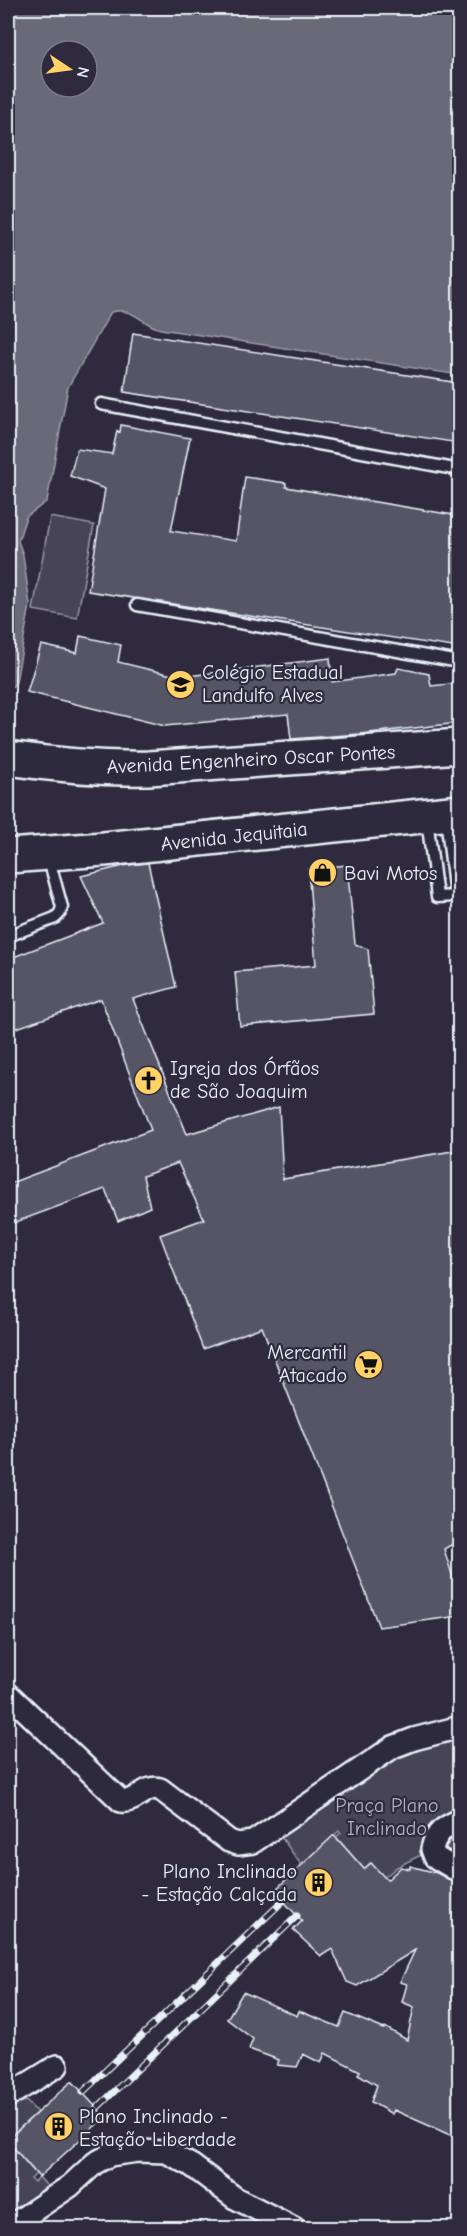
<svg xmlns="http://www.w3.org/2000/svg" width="467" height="2236" font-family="'Comic Neue',sans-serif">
<rect width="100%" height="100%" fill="#2f2a3d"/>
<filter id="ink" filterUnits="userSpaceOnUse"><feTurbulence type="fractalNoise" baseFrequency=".0167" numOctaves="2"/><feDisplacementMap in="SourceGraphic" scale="12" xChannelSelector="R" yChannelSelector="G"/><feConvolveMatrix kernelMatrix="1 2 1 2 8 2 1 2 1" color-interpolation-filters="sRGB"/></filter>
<g filter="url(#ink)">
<!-- green -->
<path fill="#464455" stroke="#979aa6" stroke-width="1.5" d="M50 517 94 525 77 618 33 610Z
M459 1739V1816L427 1852 397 1867 369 1890 372 1864 370 1863 364 1869 336 1837 341 1833 339 1831 302 1866 279 1834 392 1754 416 1746Z
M26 2101 37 2112 8 2139V2105Z
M9 2143 36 2174 31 2179 34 2182 39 2177 47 2186 8 2217Z"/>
<!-- water -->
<path fill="#696978" stroke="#9c9fab" stroke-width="1.5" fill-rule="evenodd" d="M8 8H460L459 375 161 329C143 326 134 306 111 312L68 387 47 501 26 517 18 541 23 555 30 605 16 682 13 686 8 687V330L13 305 8 301ZM51 51H87V87H51Z"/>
<!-- building -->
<path fill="#575565" stroke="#e8f1f8" stroke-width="1.5" d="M133 333 459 383V443L124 392Z
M121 425 190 438 171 531 236 541 245 477 286 483V487L459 516V648L88 591 105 489 70 476 77 449 112 454 117 431 120 432Z
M80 636 121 645 118 662 180 677 330 658 332 682 396 673 398 668 429 674 431 686 459 683V723L360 734 291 739 288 714 165 726 27 692 41 645 77 653Z
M148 863 176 987 133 999 187 1134 279 1107 283 1179 459 1150V1540L444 1549 459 1597V1616L379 1627 262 1327 203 1349 160 1235 204 1219 178 1163 143 1176 150 1207 118 1221 105 1189 8 1225V1184L151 1130 101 999 8 1031V959L103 923 81 876 128 865Z
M347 865 355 944 368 949 374 1014 240 1026 235 972 316 965 308 869Z
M459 1834V1857L445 1848 450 1840Z
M334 1835 364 1869 371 1863 387 1880 401 1867 410 1869V1866L437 1873 459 1885V2139L394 2110 392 2114 371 2102 377 2085 358 2074 360 2071 325 2053 321 2063 303 2054 297 2067 277 2065 279 2060 249 2049 253 2039 227 2019 243 1992 297 2016 299 2011 339 2027 345 2013 384 2029 385 2027 407 2040 414 2007 402 2002 407 1984 400 1982 415 1950 357 1986 347 1982 332 1949 321 1956 293 1930 302 1921 274 1891Z
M72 2081 105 2117 39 2177 8 2141V2139Z"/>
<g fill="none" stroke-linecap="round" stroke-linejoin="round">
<defs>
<path id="lane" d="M101 404 460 470
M137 605 460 662
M427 819 437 897 455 896 446 817
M8 936 55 918 60 913 62 907 48 856"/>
<path id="street" d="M8 1694 121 1801C136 1804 145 1784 160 1789L229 1841 238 1844 253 1842 393 1747 414 1739 460 1727
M460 1820C444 1827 436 1832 432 1849L435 1857 460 1872
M8 2096 57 2066
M8 2228 70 2186 95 2163 110 2155 138 2151 166 2152 191 2165 235 2198 294 2228"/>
<path id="primary" d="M8 758C55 765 101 769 149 768L460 746
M8 856 104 849 460 812"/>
</defs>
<!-- lane casing -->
<use href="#lane" stroke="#e8f1f8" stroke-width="15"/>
<!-- street casing -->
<use href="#street" stroke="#e8f1f8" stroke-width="26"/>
<!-- primary casing -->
<use href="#primary" stroke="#e8f1f8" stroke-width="38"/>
<!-- lane -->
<use href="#lane" stroke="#2f2a3d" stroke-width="10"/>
<!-- street -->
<use href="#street" stroke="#2f2a3d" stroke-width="21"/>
<!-- primary -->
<use href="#primary" stroke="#2f2a3d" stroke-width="33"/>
<defs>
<path id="rail" d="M83 2092 283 1901
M97 2108 297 1916"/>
</defs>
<!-- rail casing -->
<use href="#rail" stroke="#e8f1f8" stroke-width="7"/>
<!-- rail -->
<use href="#rail" stroke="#2f2a3d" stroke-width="4.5" stroke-dasharray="14" stroke-linecap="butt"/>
</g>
</g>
<!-- icons -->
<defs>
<symbol id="school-disc" viewBox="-11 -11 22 22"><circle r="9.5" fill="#ffd166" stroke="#2f2a3d"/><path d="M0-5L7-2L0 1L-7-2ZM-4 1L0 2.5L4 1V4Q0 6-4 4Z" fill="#111"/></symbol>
<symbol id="shop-disc" viewBox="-11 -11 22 22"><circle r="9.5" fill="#ffd166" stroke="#2f2a3d"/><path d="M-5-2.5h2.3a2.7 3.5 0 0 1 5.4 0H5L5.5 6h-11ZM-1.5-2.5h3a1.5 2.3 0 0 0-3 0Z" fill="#111"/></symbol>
<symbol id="church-disc" viewBox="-11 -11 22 22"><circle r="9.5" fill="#ffd166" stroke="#2f2a3d"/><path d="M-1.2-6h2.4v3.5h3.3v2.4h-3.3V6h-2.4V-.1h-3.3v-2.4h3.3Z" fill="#111"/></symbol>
<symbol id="supermarket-disc" viewBox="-11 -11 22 22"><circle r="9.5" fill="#ffd166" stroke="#2f2a3d"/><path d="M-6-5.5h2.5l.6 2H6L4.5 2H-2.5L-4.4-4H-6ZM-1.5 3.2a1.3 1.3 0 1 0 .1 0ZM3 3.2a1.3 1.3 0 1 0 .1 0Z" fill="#111"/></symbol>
<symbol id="building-disc" viewBox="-11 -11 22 22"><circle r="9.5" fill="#ffd166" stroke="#2f2a3d"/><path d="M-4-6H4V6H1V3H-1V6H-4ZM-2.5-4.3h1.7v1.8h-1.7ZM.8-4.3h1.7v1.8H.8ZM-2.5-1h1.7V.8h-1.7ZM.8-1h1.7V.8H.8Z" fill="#111"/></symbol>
</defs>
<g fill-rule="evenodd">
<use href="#school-disc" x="164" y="668" width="33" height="33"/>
<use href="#shop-disc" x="306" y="856" width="33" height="33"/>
<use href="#church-disc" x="132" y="1064" width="33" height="33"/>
<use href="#supermarket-disc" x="352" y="1348" width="33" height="33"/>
<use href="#building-disc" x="302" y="1866" width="33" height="33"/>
<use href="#building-disc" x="42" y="2110" width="33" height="33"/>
</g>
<g text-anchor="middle" stroke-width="4.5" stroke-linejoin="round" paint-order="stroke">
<!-- poi labels -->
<g font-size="20" fill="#e8f1f8" stroke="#2f2a3d" text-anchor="start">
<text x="202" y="679">Colégio Estadual<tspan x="202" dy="23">Landulfo Alves</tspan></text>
<text x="344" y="880">Bavi Motos</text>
<text x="170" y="1075">Igreja dos Órfãos<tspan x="170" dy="23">de São Joaquim</tspan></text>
<text x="347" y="1359" text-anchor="end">Mercantil<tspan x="347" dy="23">Atacado</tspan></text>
<text x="297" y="1878" text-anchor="end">Plano Inclinado<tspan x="297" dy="23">- Estação Calçada</tspan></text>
<text x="79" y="2123">Plano Inclinado -<tspan x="79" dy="23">Estação Liberdade</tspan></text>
</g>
<!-- street labels -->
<g font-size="20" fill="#e8f1f8" stroke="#2f2a3d">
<text transform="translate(251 759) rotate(-3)" y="7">Avenida Engenheiro Oscar Pontes</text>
<text transform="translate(234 836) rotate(-6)" y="7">Avenida Jequitaia</text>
</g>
<!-- park labels -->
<g font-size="20" fill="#afb4bf" stroke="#2f2a3d">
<text x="387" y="1812">Praça Plano<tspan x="387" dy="23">Inclinado</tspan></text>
</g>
</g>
<!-- margin -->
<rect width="467" height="2236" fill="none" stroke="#2f2a3d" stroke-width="30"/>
<rect x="15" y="15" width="437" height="2206" fill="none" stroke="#e8f1f8" stroke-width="2" filter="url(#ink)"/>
<!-- north arrow -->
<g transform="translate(69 69) rotate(103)"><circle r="28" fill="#2f2a3d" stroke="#797a88" stroke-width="1.5"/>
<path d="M0-4.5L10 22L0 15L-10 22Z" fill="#ffd166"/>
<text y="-9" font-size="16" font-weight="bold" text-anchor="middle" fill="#e8f1f8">N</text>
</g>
</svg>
